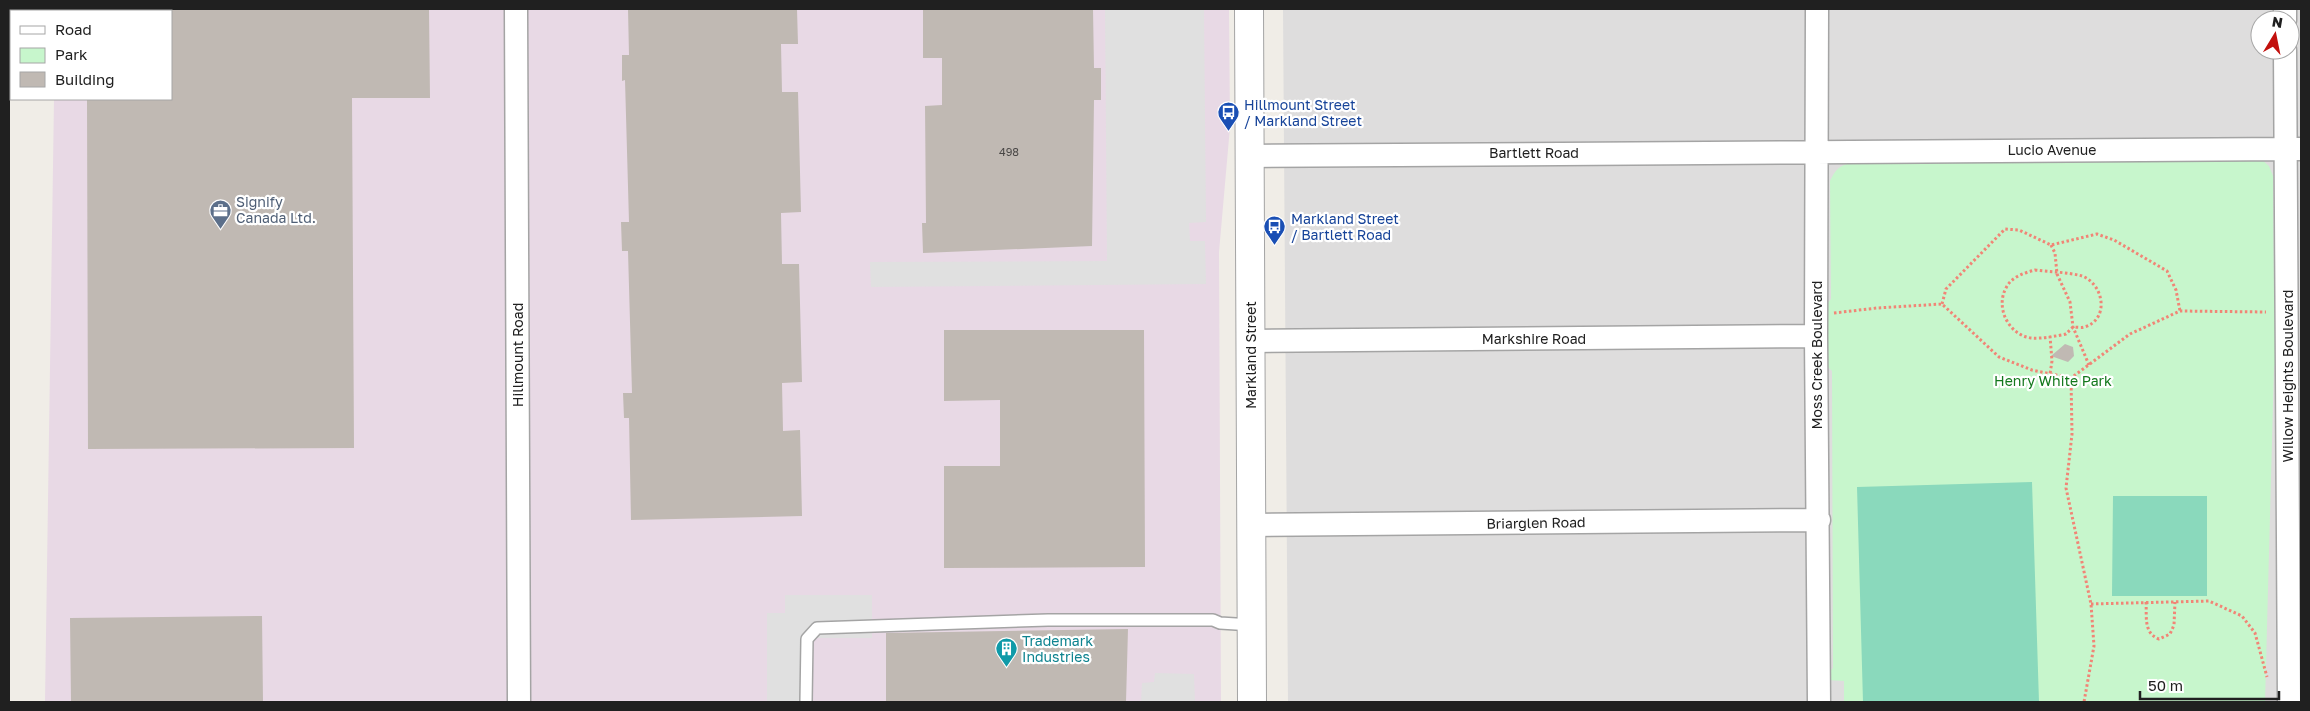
<svg xmlns="http://www.w3.org/2000/svg" width="2310" height="711" font-family="'Golos Text',sans-serif">
<rect width="100%" height="100%" fill="#f0ede7"/>
<!-- residential -->
<path fill="#dedddd" fill-rule="evenodd" d="M1283 9H2301V702H1288ZM2260 20H2290V50H2260Z"/>
<!-- industrial -->
<path fill="#e8d9e5" d="M56 9H1229L1230 127 1219 252 1221 702H45L54 99H171V11H56Z"/>
<!-- park -->
<path fill="#c7f6cc" d="M2262 160 2269 166 2273 176 2274 299 2279 305 2282 361 2274 366 2265 702H1844V681L1826 680V676L1833 668 1832 371 1825 364 1824 307 1831 299 1830 181C1835 170 1839 166 1850 163Z"/>
<!-- pitch -->
<path fill="#8ad9bc" d="M2032 482 2039 702H1863L1857 487Z
M2113 496H2207V596H2112Z"/>
<!-- parking -->
<path fill="#e0e0e0" d="M1105 9H1204L1206 222 1189 223 1190 241H1205L1206 284 871 287 870 262 1107 261Z
M785 595H872V638H809V702H767V613H785Z
M1155 673 1194 674 1195 702H1141L1142 683 1154 682Z"/>
<!-- building -->
<path fill="#c0b9b3" d="M171 9H429L430 98H352L354 448 88 449 87 99H171Z
M628 9H797L798 44H781L782 92H798L801 212 781 213 782 264H799L802 382 782 383 783 431 800 430 802 516 631 520 629 418H624L623 393H632L628 251H622L621 222H629L625 80 622 81V55H629Z
M923 9H1093L1094 68H1101V100H1094L1092 246 923 253 922 223H926L925 106 942 105V58H923Z
M944 330H1144L1145 567 944 568V466H1000V400L944 401Z
M2065 344 2073 347 2074 356 2068 362 2051 356Z
M262 616 263 702H71L70 618Z
M1128 629 1126 702H886V633Z"/>
<g fill="none" stroke-linecap="round" stroke-linejoin="round">
<defs>
<path id="service" d="M806 702 807 639 817 628 1048 620H1213L1220 623 1252 625"/>
<path id="minor" d="M516 9 519 702
M1817 9 1816 336 1819 702
M2285 9V20
M2285 50 2289 702
M1249 156 2301 149
M1251 341 1816 336
M1252 525 1819 520"/>
<path id="tertiary" d="M1249 9 1252 702"/>
</defs>
<!-- service casing -->
<use href="#service" stroke="#a4a4a4" stroke-width="14"/>
<!-- minor casing -->
<use href="#minor" stroke="#a4a4a4" stroke-width="25"/>
<!-- tertiary casing -->
<use href="#tertiary" stroke="#a4a4a4" stroke-width="30"/>
<!-- path -->
<path stroke="#f18576" stroke-width="3" stroke-dasharray="2.5 2.5" stroke-linecap="butt" d="M2051 245 2055 253 2057 274 2070 302 2073 327 2089 365
M2035 270C2049 272 2068 272 2082 276 2104 284 2110 320 2084 327 2081 328 2076 327 2073 327L2066 334C2056 336 2042 339 2031 338 2009 335 1995 308 2006 288 2011 277 2024 273 2035 270Z
M1942 304 1946 289 2005 229 2019 230 2051 245 2097 234 2114 240 2167 271 2176 290 2180 311
M1834 313 1877 308 1942 304 1999 357 2032 370 2071 378 2130 334 2180 311 2266 312
M2050 336 2052 361 2050 374
M2071 378 2072 434 2066 488 2091 604 2094 646 2084 702
M2146 602C2147 616 2143 633 2159 639L2170 634 2174 625 2175 602
M2091 604 2209 601 2242 616 2255 633 2267 677"/>
<!-- service -->
<use href="#service" stroke="#fff" stroke-width="11"/>
<!-- minor -->
<use href="#minor" stroke="#fff" stroke-width="22"/>
<!-- tertiary -->
<use href="#tertiary" stroke="#fff" stroke-width="28"/>
</g>
<!-- icons -->
<defs>
<symbol id="bus-pin" viewBox="-11 -11 22 30"><path d="M0 17L-7.5 6A9.5 9.5 0 1 1 7.5 6Z" fill="#1a4fb4" stroke="#fff"/><path d="M-5-6H5V4H4V6H2V4H-2V6H-4V4H-5ZM-3.5-4V0h7V-4ZM-3.5 1.2v1.5H-2V1.2ZM2 1.2v1.5H3.5V1.2Z" fill="#fff"/></symbol>
<symbol id="office-pin" viewBox="-11 -11 22 30"><path d="M0 17L-7.5 6A9.5 9.5 0 1 1 7.5 6Z" fill="#5c6f8a" stroke="#fff"/><path d="M-6-3h4V-5.5h4V-3h4V5H-6ZM-1-4.5V-3h2v-1.5ZM-6 0V1H6V0Z" fill="#fff"/></symbol>
<symbol id="building-pin" viewBox="-11 -11 22 30"><path d="M0 17L-7.5 6A9.5 9.5 0 1 1 7.5 6Z" fill="#0f9aa8" stroke="#fff"/><path d="M-4-6H4V6H1V3H-1V6H-4ZM-2.5-4.3h1.7v1.8h-1.7ZM.8-4.3h1.7v1.8H.8ZM-2.5-1h1.7V.8h-1.7ZM.8-1h1.7V.8H.8Z" fill="#fff"/></symbol>
</defs>
<g fill-rule="evenodd">
<use href="#bus-pin" x="1216" y="100" width="25" height="34"/>
<use href="#office-pin" x="208" y="198" width="25" height="34"/>
<use href="#bus-pin" x="1262" y="214" width="25" height="34"/>
<use href="#building-pin" x="994" y="636" width="25" height="34"/>
</g>
<g text-anchor="middle" stroke-width="4.5" stroke-linejoin="round" paint-order="stroke">
<!-- number labels -->
<g font-size="11" fill="#484645">
<text x="1009" y="156">498</text>
</g>
<!-- transit labels -->
<g font-size="14" fill="#164399" stroke="#fff" text-anchor="start">
<text x="1244" y="110">Hillmount Street<tspan x="1244" dy="16">/ Markland Street</tspan></text>
<text x="1291" y="224">Markland Street<tspan x="1291" dy="16">/ Bartlett Road</tspan></text>
</g>
<!-- street labels -->
<g font-size="14" fill="#202020" stroke="#fff">
<text x="2052" y="155">Lucio Avenue</text>
<text x="1534" y="158">Bartlett Road</text>
<text x="1534" y="344">Markshire Road</text>
<text transform="translate(518 355) rotate(-90)" y="5">Hillmount Road</text>
<text transform="translate(1251 355) rotate(-90)" y="5">Markland Street</text>
<text transform="translate(1817 355) rotate(-90)" y="5">Moss Creek Boulevard</text>
<text transform="translate(2288 376) rotate(-90)" y="5">Willow Heights Boulevard</text>
<text transform="translate(1536 523) rotate(-1)" y="5">Briarglen Road</text>
</g>
<!-- service labels -->
<g font-size="14" fill="#4e5e75" stroke="#fff" text-anchor="start">
<text x="236" y="207">Signify<tspan x="236" dy="16">Canada Ltd.</tspan></text>
</g>
<!-- park labels -->
<g font-size="14" fill="#13781d" stroke="#fff">
<text x="2053" y="386">Henry White Park</text>
</g>
<!-- culture labels -->
<g font-size="14" fill="#0d838f" stroke="#fff" text-anchor="start">
<text x="1022" y="646">Trademark<tspan x="1022" dy="16">Industries</tspan></text>
</g>
</g>
<!-- border -->
<rect width="2310" height="711" fill="none" stroke="#202020" stroke-width="20"/>
<!-- legend -->
<rect x="10" y="10" width="162" height="90" fill="#ffffff" stroke="#a6a6a6"/>
<rect x="20" y="26" width="25" height="8" fill="#ffffff" stroke="#a6a6a6"/>
<text x="55" y="35" font-size="15" fill="#202020">Road</text>
<rect x="20" y="48" width="25" height="15" fill="#c7f6cc" stroke="#a6a6a6"/>
<text x="55" y="60" font-size="15" fill="#202020">Park</text>
<rect x="20" y="72" width="25" height="15" fill="#c0b9b3" stroke="#a6a6a6"/>
<text x="55" y="85" font-size="15" fill="#202020">Building</text>
<!-- north arrow -->
<g transform="translate(2275 35) rotate(10)"><circle r="24" fill="#ffffff" stroke="#a6a6a6"/>
<path d="M0-4L9 19L0 12L-9 19Z" fill="#c2100d"/>
<text y="-8" font-size="14" font-weight="bold" text-anchor="middle" fill="#202020">N</text>
</g>
<!-- scale -->
<path d="M2140 691v8h139v-8" fill="none" stroke="#202020" stroke-width="2.5"/>
<text x="2148" y="691" font-size="15" fill="#202020" stroke="#ffffff" stroke-width="4" paint-order="stroke">50 m</text>
</svg>
